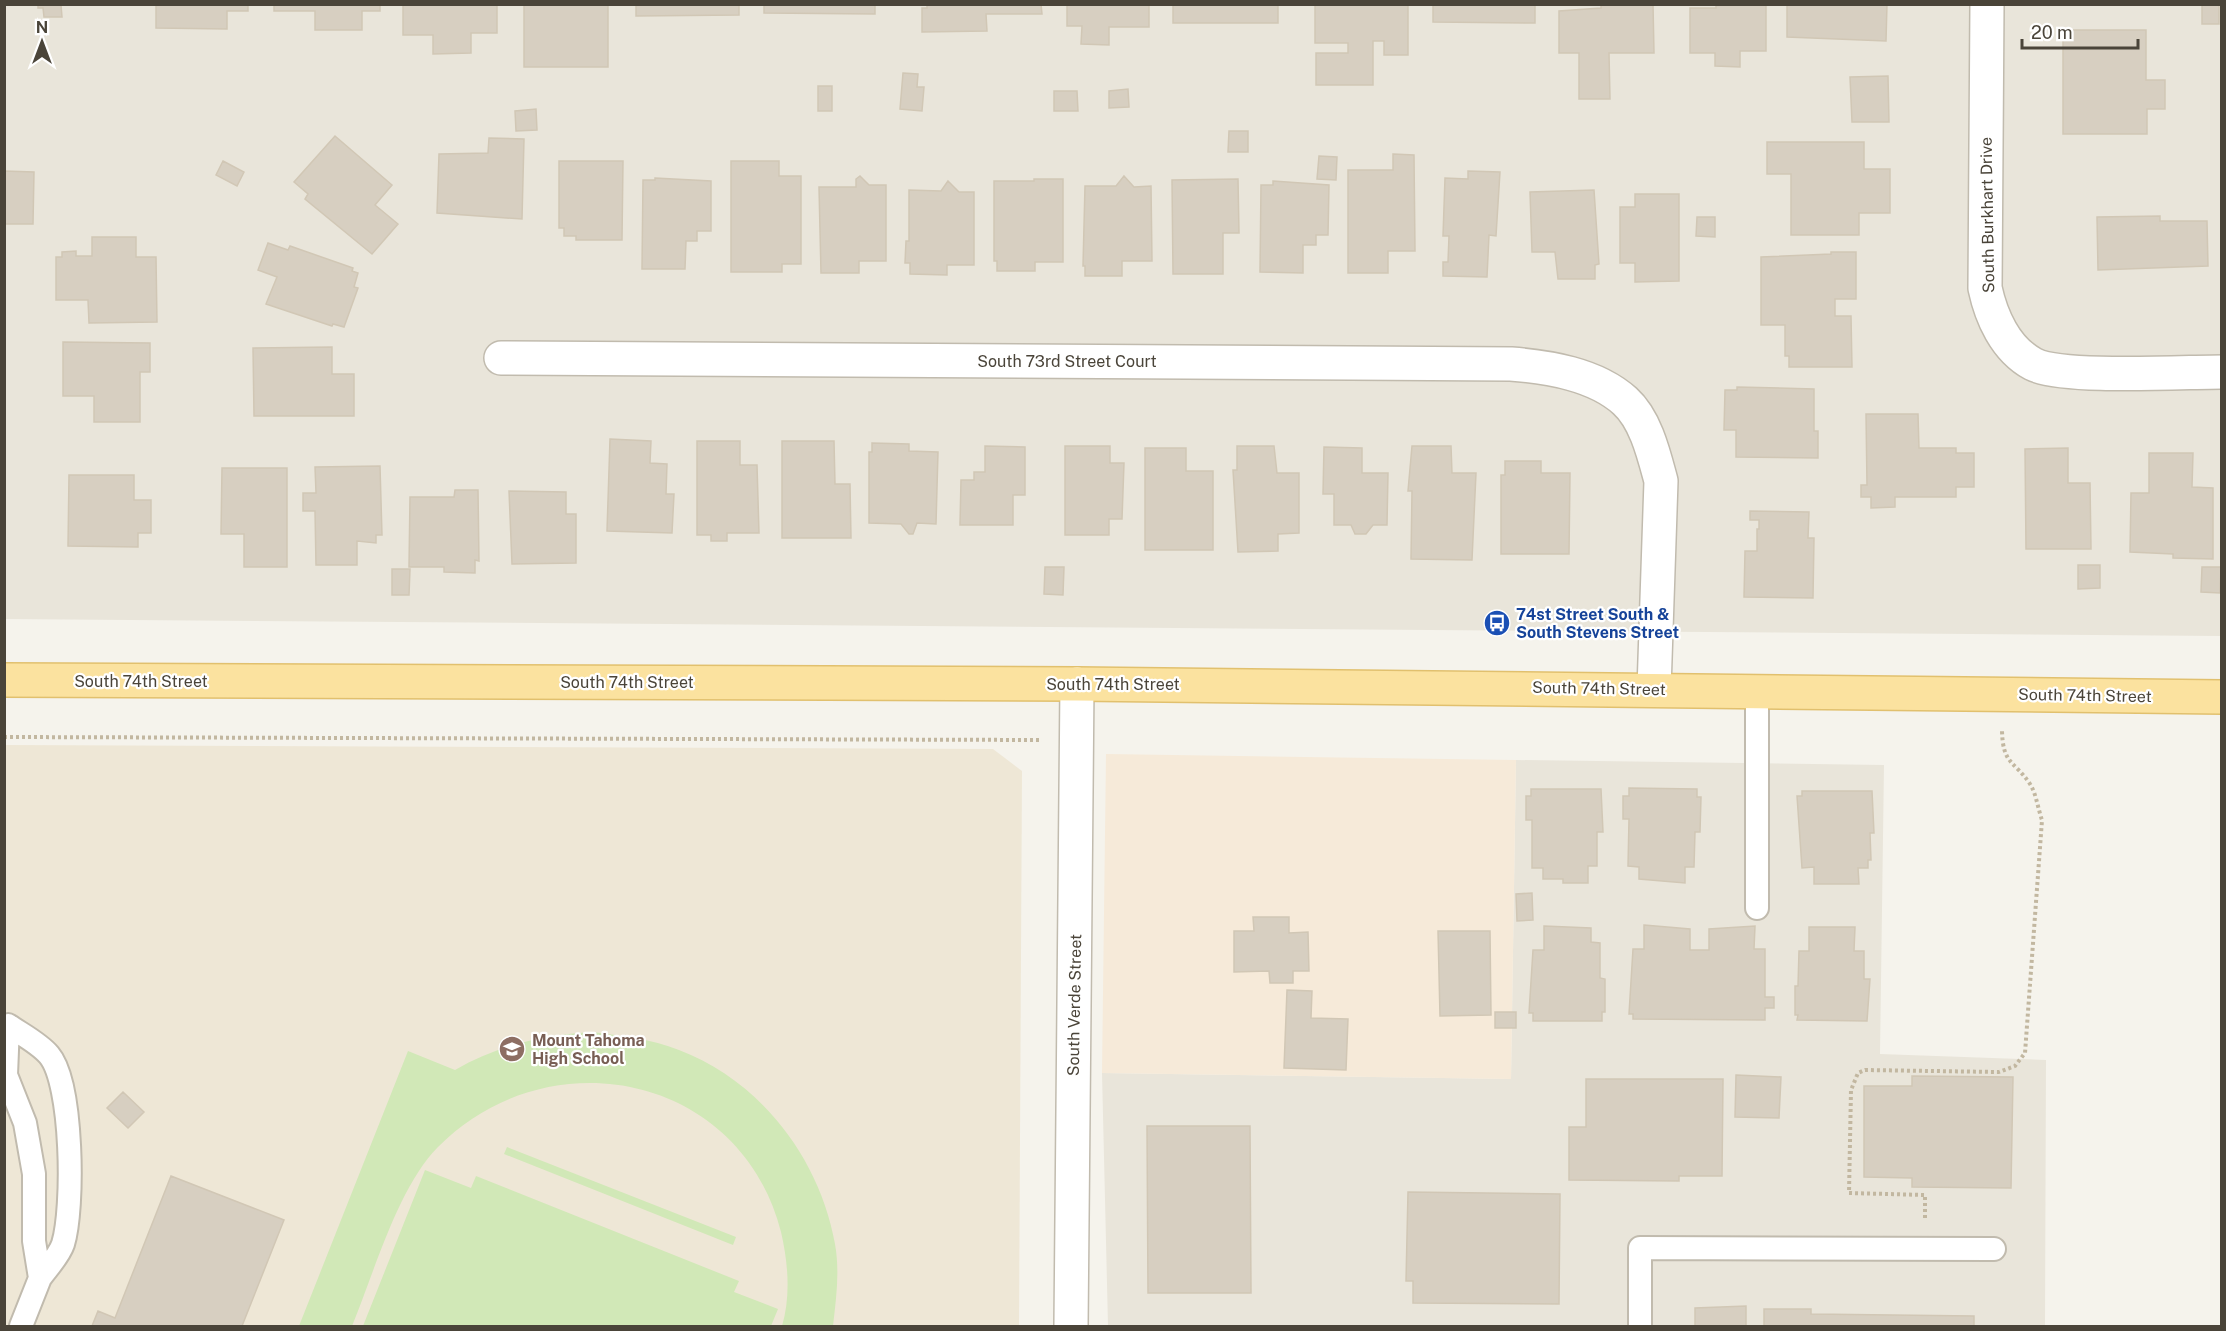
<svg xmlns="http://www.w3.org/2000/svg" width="2226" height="1331" font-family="'Public Sans',sans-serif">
<rect width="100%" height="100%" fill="#f5f3ec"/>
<!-- residential -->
<path fill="#e9e5da" d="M5 5H2221V636L5 619Z
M1516 760 1884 765 1880 1054 2046 1060 2045 1326H1108L1102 1073 1511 1079Z"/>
<!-- commercial -->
<path fill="#f6ead9" d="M1106 754 1516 760 1511 1079 1102 1073Z"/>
<!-- education -->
<path fill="#eee7d6" d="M5 745 993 749 1022 771 1019 1326H5Z"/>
<!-- green -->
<path fill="#d1e8b7" d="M593 1032C622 1036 651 1039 679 1050 761 1081 820 1159 835 1244 840 1272 836 1299 833 1326H782C791 1296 788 1262 781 1232 741 1074 549 1035 438 1147 398 1187 374 1273 352 1326H299L408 1051 455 1070C499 1045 543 1035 593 1032Z
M507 1147 736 1237 733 1245 504 1154Z
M425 1170 471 1188 476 1176 739 1281 734 1292 778 1309 771 1326H363Z"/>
<!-- building -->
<path fill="#d7cfc1" stroke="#d1c7b5" stroke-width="1.5" d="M38 4H138V5H61L62 17H44L43 8H38Z
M156 4H248V11H227V29L156 28Z
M274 4H380V11H362V30H315V11H274Z
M403 4H497V33H471V53L433 54V35H403Z
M524 4H608V67H524Z
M636 4H739V15L636 16Z
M764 4H875V14L764 13Z
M927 4H1041L1042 14H986L987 31 922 32V8H927Z
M1067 4H1149V27H1109V45L1081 44 1082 26H1067Z
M1173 4H1278V23H1173Z
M1315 4H1408V55H1384V41H1373V85H1316V53H1348V43H1315Z
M1433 4H1535V23L1433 22Z
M1601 4H1653L1654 53H1609L1610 99H1579V53H1559V11L1601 8Z
M1716 4H1766V51H1740V67L1715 66V53H1690V8H1716Z
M1787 4H1887L1886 41 1787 37Z
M2202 4H2219V24H2202Z
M2063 30H2146V80H2165V109H2147V134H2063Z
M903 73 918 74 917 87H924L922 111 900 109Z
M1888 76 1889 122H1852L1850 77Z
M818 86H832V111H818Z
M1128 89 1129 107 1109 108V91Z
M1054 91H1077L1078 111H1054Z
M536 109 537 130 516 131 515 111Z
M1229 131H1248V152H1228Z
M335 136 392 185 375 205 398 224 372 254 305 199 308 194 294 182Z
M489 138 524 139 522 219 437 213 439 154 488 153Z
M1767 142H1864V169H1890V213H1859V235H1791V174H1767Z
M1393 154 1414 155 1415 251H1388V273H1348V170H1393Z
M1319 156 1337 157 1336 180 1317 179Z
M223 161 244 172 237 186 216 175Z
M559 161H623L622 240H576V236H564V228H559Z
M731 161H779V176H801V264H782V272H731Z
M4 171 34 172 33 224H4Z
M1468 171 1500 172 1496 236 1489 235 1487 277 1443 276V262H1448L1449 236H1443L1445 178 1468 179Z
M860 176 869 185H886V261H859V273H821L819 187H856V179Z
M1124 176 1134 187 1151 186 1152 261H1122V276H1085V266H1083L1085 186H1116Z
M655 178 711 181V231H697V241H686L685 269H642L643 180H655Z
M1034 179H1063V262H1035V271H997V261H994V181H1034Z
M1238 179 1239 233H1223V274H1173L1172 180Z
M948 181 959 192H974V265H947V275L910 274V263H905L906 241H909V190L941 191Z
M1273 181 1329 185 1328 235H1316V245H1303V273L1260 272 1261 185H1273Z
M1594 190 1599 264 1595 265V279H1558L1555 252H1532L1530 192Z
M1635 194H1679V281L1635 282V263H1620V207H1635Z
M2160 216V221H2207L2208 266 2098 270 2097 217Z
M1697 217H1715V237L1696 236Z
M92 237H136V257H156L157 322 89 323 88 300H56V257H62V252L76 251V256H92Z
M268 243 288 250 290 246 353 268 352 271 358 273 354 287 358 288 344 327 333 324 332 326 266 304 277 277 258 270Z
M1831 252H1856V299H1835V316H1851L1852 367H1789V356H1785V325H1761V257L1831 254Z
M63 342 150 343V372H140V422H94V396H63Z
M332 347V374H354V416H254L253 348Z
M1737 387 1814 389V431H1818V458L1736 457V430H1724L1725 390H1737Z
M1866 414H1918L1919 448H1956V453H1974V487H1956V497H1895V507L1871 508V497H1861V485H1867Z
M610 439 651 441 650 463 667 464 666 494H674L672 533 607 531Z
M697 441H740V465H757L759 533H727V541H711V535H697Z
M782 441H834L835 484H850L851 538H782Z
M872 443 909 444V451L938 452 936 524 917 523 913 534H909L901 524 869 523V452H872Z
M985 446 1025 447V495H1013V525H960L961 480H974V472H985Z
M1065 446H1110V463H1124L1122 519H1109V535H1065Z
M1237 446H1274L1277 473H1299V533L1278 534V551L1238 552 1233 470H1237Z
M1412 446H1451L1452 473H1476L1472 560 1411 559 1412 491H1408Z
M1324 447 1362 448V473H1388L1387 525H1373L1366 534H1355L1351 525H1334V494H1323Z
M1145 448H1186V471H1213V550H1145Z
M2068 448V483H2090L2091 549H2026L2025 449Z
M2149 453H2193L2192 487 2213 488V559L2173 558V554L2130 552 2131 493H2149Z
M1505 461H1541V473H1570L1569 554H1501V475H1505Z
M380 466 382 535H376V543L357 541V565H316L315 511H303V493H316L315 467Z
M222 468H287V567H244V534H221Z
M69 475H134V500H151V533H138V547L68 546Z
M455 490H478L479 561 475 560V573L444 572V567H409L410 497H454Z
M509 491 566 492V514H576V563L512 564Z
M1750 511 1809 512 1808 538H1814L1813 598 1744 597 1745 551H1757V529H1759V520H1750Z
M2078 565H2100V588L2078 589Z
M1045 567H1064L1063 595 1044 594Z
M2202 567H2221L2220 593 2201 592Z
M392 569H410L409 595H392Z
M1629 788 1697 789V797H1701L1700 832H1695L1694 867H1685V883L1639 879V867L1628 866 1629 819H1623V796H1629Z
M1531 789H1601L1603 832H1597V866H1588V883H1563V879H1543V868H1532V820H1526V796H1531Z
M1802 791H1872L1874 833H1870L1871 860H1868V868H1858L1859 884H1814V867L1802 868 1797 796H1802Z
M1532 893 1533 920 1517 921 1516 894Z
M1253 917H1289V933L1308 932 1309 971H1293V983H1270L1269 971 1234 972V931H1254Z
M1644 925 1690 929V950H1709V929L1755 926 1754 949H1765V997H1774V1008H1765V1020L1633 1019V1014H1629L1633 949H1644Z
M1544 926 1591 928V942L1600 943V978L1605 979V1012H1602V1021H1533V1013H1529L1533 950H1544Z
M1809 927H1855L1854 951H1864V979H1870L1867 1021 1797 1020 1798 1015H1795V986H1798L1799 951H1809Z
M1438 931H1490L1491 1015 1440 1016Z
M1287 990 1312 991 1311 1018 1348 1019 1346 1070 1284 1068Z
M1495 1012H1516V1028H1495Z
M1736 1075 1781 1077 1779 1118 1735 1117Z
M1912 1076 2013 1077 2011 1188 1912 1187V1178L1864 1177V1086H1912Z
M1586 1079H1723L1722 1176H1679V1181L1569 1180V1127H1586Z
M123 1092 144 1112 128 1128 107 1108Z
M1147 1126H1250L1251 1293H1148Z
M171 1176 284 1220 242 1326H92L98 1311 115 1318Z
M1408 1192 1560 1194 1559 1304 1413 1303V1281H1406Z
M1746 1306V1326H1695V1308Z
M1764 1309H1811V1314L1974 1316V1326H1764Z"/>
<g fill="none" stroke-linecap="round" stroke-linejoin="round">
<defs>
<path id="service" d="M1757 690V908
M8 1025C21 1034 39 1043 49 1055 73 1083 74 1209 63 1244 59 1256 47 1268 40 1278L34 1241V1174L25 1123 6 1075Z
M21 1326 40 1278
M1640 1326V1248L1994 1249"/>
<path id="minor" d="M1987 4 1985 288C1991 316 2005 349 2033 364 2062 379 2183 372 2222 372
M501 358 1511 364C1548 367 1595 374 1625 401 1646 420 1654 455 1661 481L1654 689
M1071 1326 1077 684"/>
<path id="primary" d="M4 680 1077 684 2222 697"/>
</defs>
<!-- service casing -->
<use href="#service" stroke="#c1bbae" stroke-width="26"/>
<!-- minor casing -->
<use href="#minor" stroke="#c1bbae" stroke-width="36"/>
<!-- primary casing -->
<use href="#primary" stroke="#e1c06e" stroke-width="36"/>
<!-- path -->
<path stroke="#c2b7a0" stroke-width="4" stroke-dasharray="3 3" stroke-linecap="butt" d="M4 737 1042 740
M1925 1218V1195L1849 1193 1851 1090 1858 1073 1865 1070 1999 1072 2015 1066 2025 1053 2042 820C2038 809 2036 793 2030 784 2014 760 2003 765 2002 731"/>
<!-- service -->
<use href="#service" stroke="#fff" stroke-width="22"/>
<!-- minor -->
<use href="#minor" stroke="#fff" stroke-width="33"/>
<!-- primary -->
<use href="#primary" stroke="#fbe29f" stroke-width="33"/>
</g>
<!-- icons -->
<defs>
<symbol id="bus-disc" viewBox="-11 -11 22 22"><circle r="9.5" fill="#1a4fb4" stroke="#fff"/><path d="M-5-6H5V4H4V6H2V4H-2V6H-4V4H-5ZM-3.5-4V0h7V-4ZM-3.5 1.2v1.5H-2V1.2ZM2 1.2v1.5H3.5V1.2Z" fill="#fff"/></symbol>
<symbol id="school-disc" viewBox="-11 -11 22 22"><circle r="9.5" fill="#8d6e63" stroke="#fff"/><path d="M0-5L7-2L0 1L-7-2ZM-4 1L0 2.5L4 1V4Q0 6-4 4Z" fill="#fff"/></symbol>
</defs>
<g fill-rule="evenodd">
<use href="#bus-disc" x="1482" y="608" width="30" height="30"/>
<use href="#school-disc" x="497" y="1034" width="30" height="30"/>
</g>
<g text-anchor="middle" stroke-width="4.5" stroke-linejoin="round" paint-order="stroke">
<!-- street labels -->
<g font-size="16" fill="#4a4439" stroke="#fff">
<text transform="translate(1987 215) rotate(-91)" y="6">South Burkhart Drive</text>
<text x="1067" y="367">South 73rd Street Court</text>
<text x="141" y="687">South 74th Street</text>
<text x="627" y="688">South 74th Street</text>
<text x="1113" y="690">South 74th Street</text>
<text transform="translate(1599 688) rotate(1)" y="6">South 74th Street</text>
<text transform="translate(2085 695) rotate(1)" y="6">South 74th Street</text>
<text transform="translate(1074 1005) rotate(-89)" y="6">South Verde Street</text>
</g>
<!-- transit labels -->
<g font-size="16" font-weight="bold" fill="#164399" stroke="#fff" text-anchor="start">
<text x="1516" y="620">74st Street South &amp;<tspan x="1516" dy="18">South Stevens Street</tspan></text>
</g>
<!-- education labels -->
<g font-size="16" font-weight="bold" fill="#785e54" stroke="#fff" text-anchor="start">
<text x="532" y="1046">Mount Tahoma<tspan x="532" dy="18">High School</tspan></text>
</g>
</g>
<!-- border -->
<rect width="2226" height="1331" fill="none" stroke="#4a4439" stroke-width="12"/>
<!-- north arrow -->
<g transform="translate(42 42)" stroke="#ffffff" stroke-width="4.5" paint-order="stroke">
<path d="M0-4.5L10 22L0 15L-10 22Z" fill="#4a4439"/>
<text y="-9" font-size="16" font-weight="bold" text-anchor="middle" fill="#4a4439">N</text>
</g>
<!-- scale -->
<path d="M2022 39v9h116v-9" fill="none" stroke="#4a4439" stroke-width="3"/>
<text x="2031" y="39" font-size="18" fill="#4a4439" stroke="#ffffff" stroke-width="4.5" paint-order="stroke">20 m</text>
</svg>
